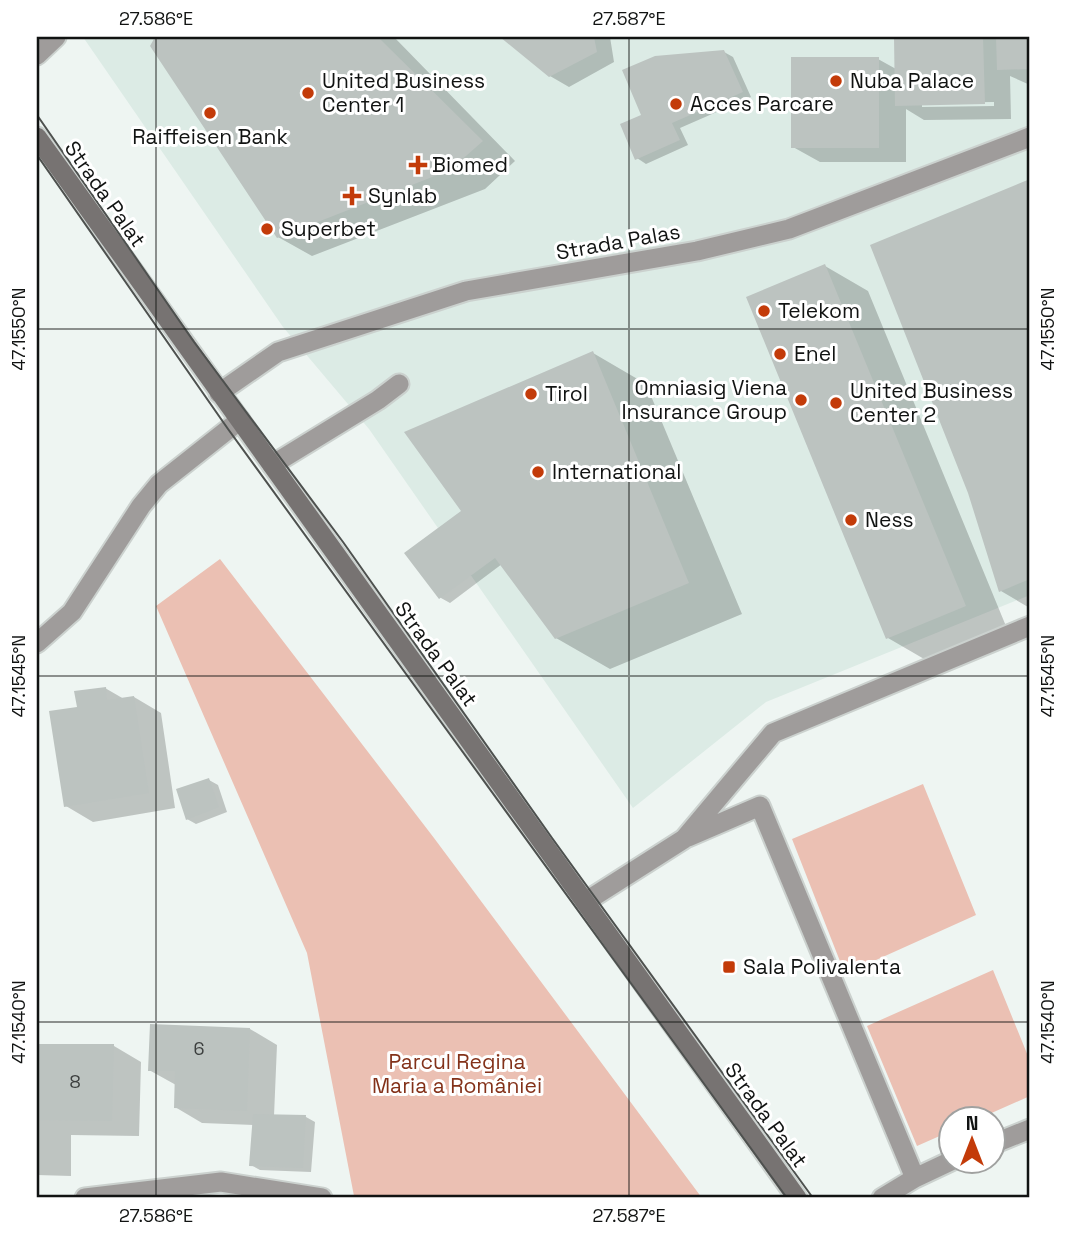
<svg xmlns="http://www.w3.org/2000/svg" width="1067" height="1235" font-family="'Space Grotesk',sans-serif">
<rect width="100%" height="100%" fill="#eef5f2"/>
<!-- built -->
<path fill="#dcebe5" d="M83 37H1030V595L766 702 633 808 369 429 283 327Z"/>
<!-- green -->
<path fill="#ebc0b3" d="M220 559 434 838 702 1198H359L354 1196 307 953 156 606Z
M923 784 976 915 845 974 792 839Z
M993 970 1030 1061V1096L978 1119 951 1120V1131L917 1146 867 1026Z"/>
<!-- shadow -->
<path fill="#0003" fill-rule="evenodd" d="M157 37H394L515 161 485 189 312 256 278 237 152 46Z
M503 37H610L614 62 569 87 550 76Z
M896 37H1030V85L1010 76 1011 119 924 120 906 109V162H820L793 147 878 59 896 69ZM994 102V106L922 107V103Z
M724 52 733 57 751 97 680 128 688 145 646 164 637 158Z
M1030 181V606L1028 607 1001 591 969 493 873 246Z
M825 266 868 291 1008 631 931 663 888 638Z
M593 353 646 384 742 614 610 669 556 638 502 564 450 603 441 598 406 553 468 517Z
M105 688 124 699 134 697 161 713 175 808 93 822 66 806 79 708Z
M209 780 218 785 227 812 196 824 187 819Z
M250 1029 277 1045 274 1116 306 1117 315 1122 311 1172 260 1170 251 1165 254 1125 202 1123 175 1107 176 1085 149 1070Z
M37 1046H114L141 1062 139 1136 71 1135V1176L37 1175Z"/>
<!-- building -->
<path fill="#bcc3c0" d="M155 37H378L483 141 450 170 277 238 150 46Z
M500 37H594L597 52 549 77Z
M894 37H983L985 104 895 106Z
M996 37H1030V69L997 70Z
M724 50 743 92 672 123 680 140 635 160 620 124 641 115 622 70 655 56Z
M791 57H879V148H791Z
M1030 179V579L999 592 968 493 870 245Z
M825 264 966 606 886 639 746 297Z
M593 351 689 583 555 639 495 558 439 599 404 553 461 511 404 432Z
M106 687 107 700 134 696 149 793 64 807 49 711 77 707 74 691Z
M209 778 219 807 186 820 176 789Z
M150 1024 250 1028 247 1111 174 1108 175 1071H148Z
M37 1044H114L112 1121 37 1120Z
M253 1114 306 1115 303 1168 249 1166Z"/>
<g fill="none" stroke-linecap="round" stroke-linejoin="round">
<defs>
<path id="service" d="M37 55 56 37
M219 393 278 352 466 291 697 251 789 229 1030 137
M272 465 378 400 399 384
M688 837 760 806 915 1178
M585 902 684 839 773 733 1030 626
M993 1144 1030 1129
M85 1198 221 1182 322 1198
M882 1198 915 1178 951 1161"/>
<path id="tertiary" d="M37 643 72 612 141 506 159 484 240 420"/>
<path id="secondary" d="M37 137 797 1198"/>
</defs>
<!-- service casing -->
<use href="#service" stroke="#cbd1ce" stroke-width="23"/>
<!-- tertiary casing -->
<use href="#tertiary" stroke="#cbd1ce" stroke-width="23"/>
<!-- secondary casing -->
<use href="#secondary" stroke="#cbd1ce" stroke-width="23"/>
<!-- service -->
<use href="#service" stroke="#9f9c9b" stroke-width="19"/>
<!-- tertiary -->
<use href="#tertiary" stroke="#9f9c9b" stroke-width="19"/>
<!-- secondary -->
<use href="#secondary" stroke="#777372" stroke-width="19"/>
<!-- tram -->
<path stroke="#4e514f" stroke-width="2" d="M37 115 194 342 343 542 552 838 813 1198
M37 155 228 429 787 1198"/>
</g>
<!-- ticks -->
<path fill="none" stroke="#111312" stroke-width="2" stroke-opacity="0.45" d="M156 37V1198M629 37V1198M37 329H1030M37 676H1030M37 1022H1030"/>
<!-- markers -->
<g fill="#c33b09" stroke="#fff" stroke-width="2.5">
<circle cx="836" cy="81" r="7"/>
<circle cx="308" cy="93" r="7"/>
<circle cx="676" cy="104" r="7"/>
<circle cx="210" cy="113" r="7"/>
<path d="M414.5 154.5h7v7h7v7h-7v7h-7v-7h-7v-7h7z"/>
<path d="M348.5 185.5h7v7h7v7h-7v7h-7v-7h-7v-7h7z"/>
<circle cx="267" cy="229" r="7"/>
<circle cx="764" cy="311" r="7"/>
<circle cx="780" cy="354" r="7"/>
<circle cx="531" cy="394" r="7"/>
<circle cx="801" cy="400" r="7"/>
<circle cx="836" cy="403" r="7"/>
<circle cx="538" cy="472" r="7"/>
<circle cx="851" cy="520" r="7"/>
<rect x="722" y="960" width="14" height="14" rx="3.5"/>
</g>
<g text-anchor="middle" stroke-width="6" stroke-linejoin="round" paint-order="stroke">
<!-- number labels -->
<g font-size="18" fill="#3c3f3e">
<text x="199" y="1055">6</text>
<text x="75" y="1088">8</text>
</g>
<!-- poi labels -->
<g font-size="21" fill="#111312" stroke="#fff" text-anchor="start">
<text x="322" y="88">United Business<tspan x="322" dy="24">Center 1</tspan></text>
<text x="850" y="88">Nuba Palace</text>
<text x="690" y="111">Acces Parcare</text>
<text x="210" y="144" text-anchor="middle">Raiffeisen Bank</text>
<text x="432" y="172">Biomed</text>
<text x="368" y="203">Synlab</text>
<text x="281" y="236">Superbet</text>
<text x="778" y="318">Telekom</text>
<text x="794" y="361">Enel</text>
<text x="787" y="395" text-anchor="end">Omniasig Viena<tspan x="787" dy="24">Insurance Group</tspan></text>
<text x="850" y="398">United Business<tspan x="850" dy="24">Center 2</tspan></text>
<text x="545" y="401">Tirol</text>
<text x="552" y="479">International</text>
<text x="865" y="527">Ness</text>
<text x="743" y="974">Sala Polivalenta</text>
</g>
<!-- street labels -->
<g font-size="21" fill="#111312" stroke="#fff">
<text transform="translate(105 194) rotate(55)" y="7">Strada Palat</text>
<text transform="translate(618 242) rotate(-10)" y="7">Strada Palas</text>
<text transform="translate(436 654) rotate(54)" y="7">Strada Palat</text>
<text transform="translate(766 1115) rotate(54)" y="7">Strada Palat</text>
</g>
<!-- park labels -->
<g font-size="21" fill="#833119" stroke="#fff">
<text x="457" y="1069">Parcul Regina<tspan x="457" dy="24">Maria a României</tspan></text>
</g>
</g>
<!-- border -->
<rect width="1067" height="1235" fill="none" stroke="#ffffff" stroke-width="77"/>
<!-- north arrow -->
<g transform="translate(972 1140)"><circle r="33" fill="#ffffff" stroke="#a0a1a0" stroke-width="2"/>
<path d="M0-5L12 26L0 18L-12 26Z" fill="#c33b09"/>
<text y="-10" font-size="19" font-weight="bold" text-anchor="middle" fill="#111312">N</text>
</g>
<rect x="38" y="38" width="990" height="1158" fill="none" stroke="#111312" stroke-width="2.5"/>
<g font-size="18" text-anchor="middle" fill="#111312">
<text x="156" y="25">27.586°E</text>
<text x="629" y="25">27.587°E</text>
<text transform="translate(19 329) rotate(-90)" y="6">47.1550°N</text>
<text transform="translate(1048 329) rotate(-90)" y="6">47.1550°N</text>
<text transform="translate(19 676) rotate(-90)" y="6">47.1545°N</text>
<text transform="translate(1048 676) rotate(-90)" y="6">47.1545°N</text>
<text transform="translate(19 1022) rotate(-90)" y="6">47.1540°N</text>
<text transform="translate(1048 1022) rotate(-90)" y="6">47.1540°N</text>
<text x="156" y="1222">27.586°E</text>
<text x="629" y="1222">27.587°E</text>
</g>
</svg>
